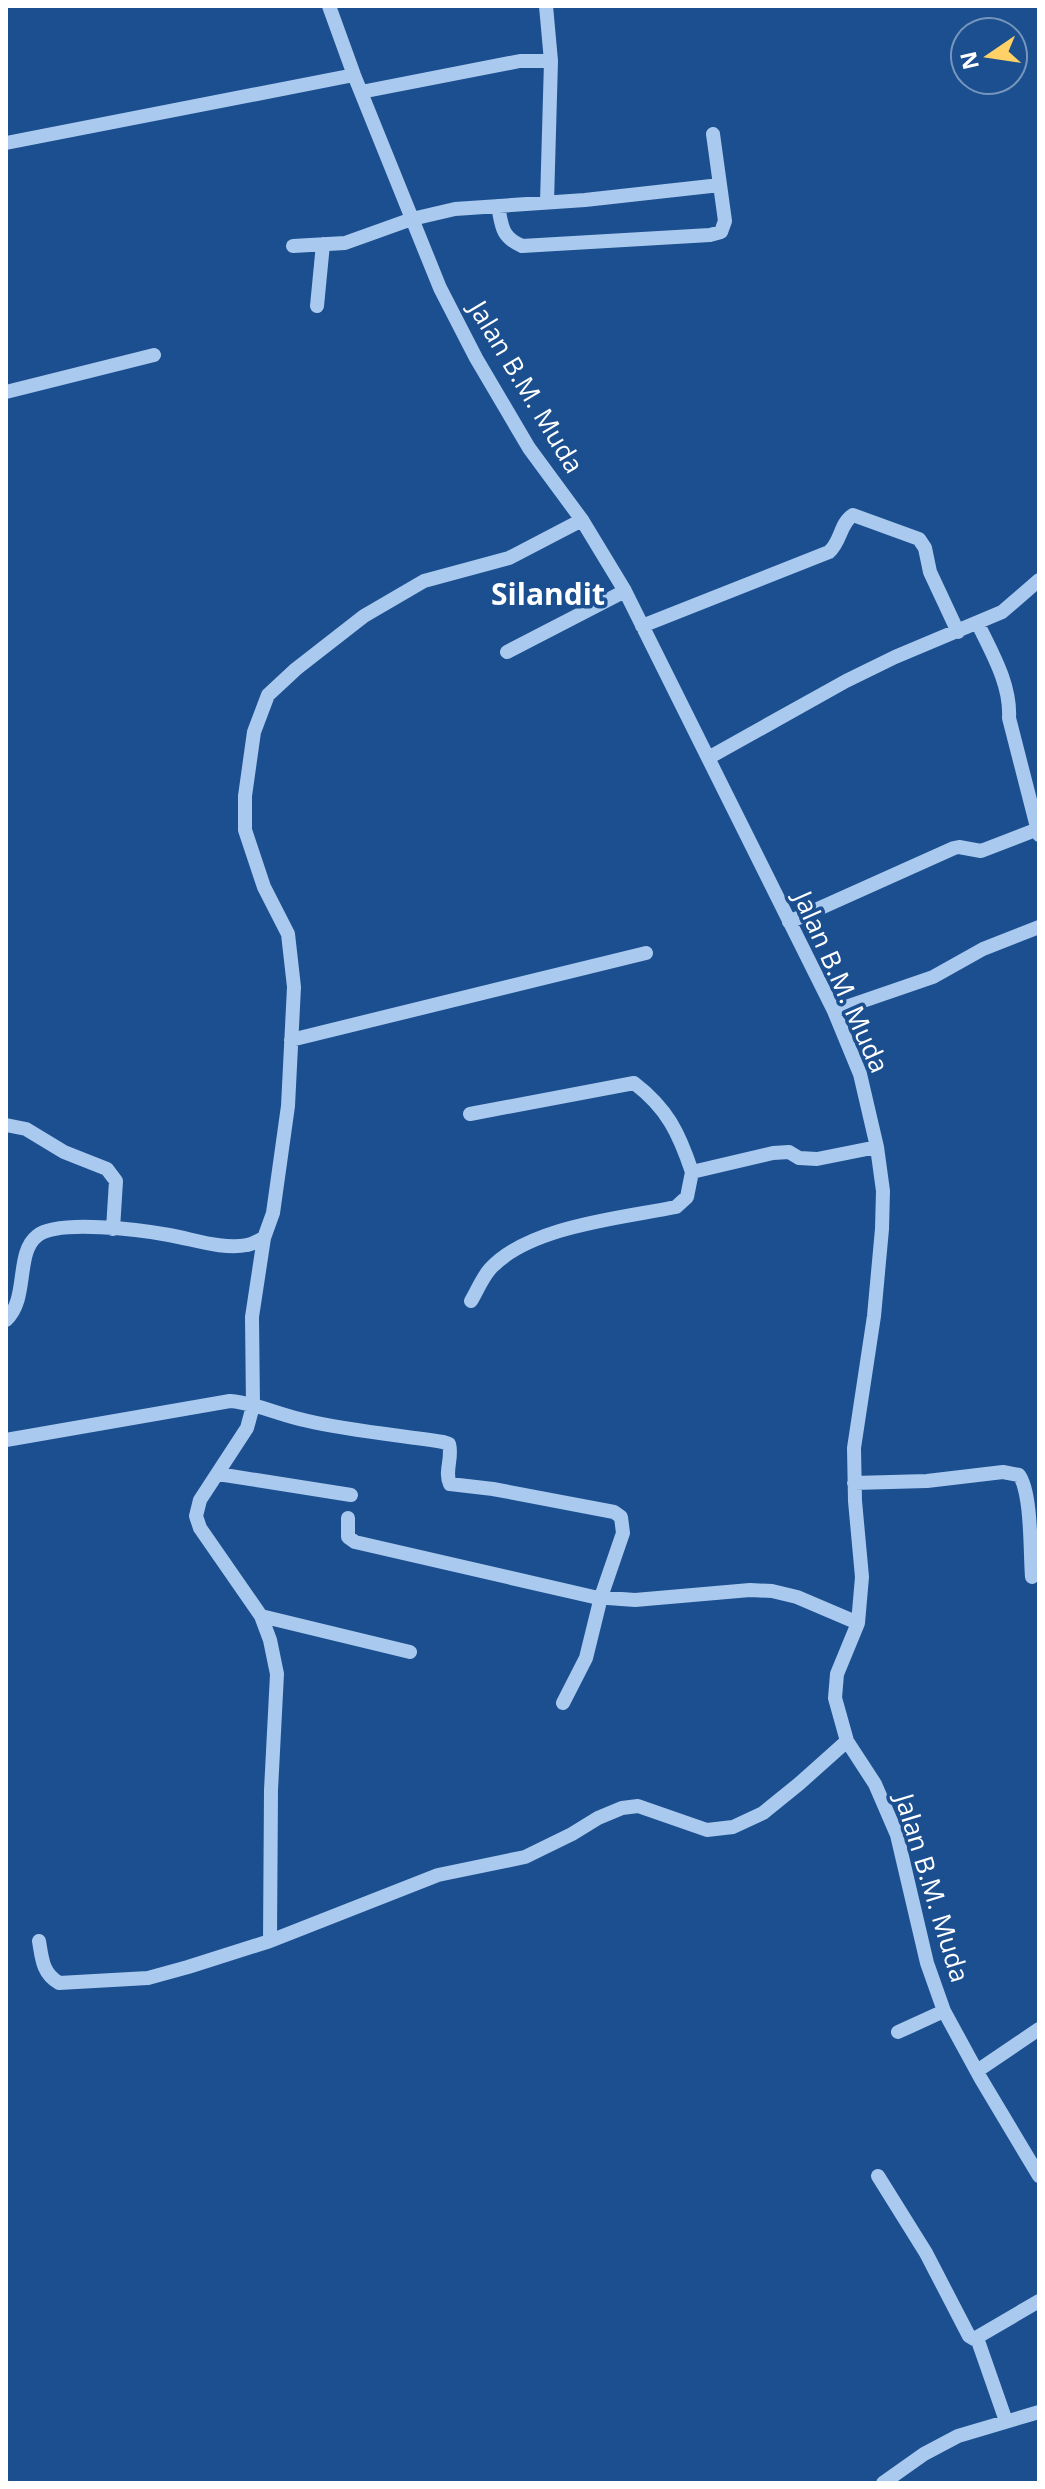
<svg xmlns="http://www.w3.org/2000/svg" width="1045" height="2489" font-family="'Open Sans',sans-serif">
<rect width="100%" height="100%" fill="#1b4f8f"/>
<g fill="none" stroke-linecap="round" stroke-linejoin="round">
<!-- minor -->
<path stroke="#a9c9ee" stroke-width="14" d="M329 6 354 75 440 288 476 358 529 448 582 520 625 591 834 1011 860 1074 877 1147 883 1191 882 1229 874 1316 854 1448 855 1501 862 1577 858 1623 837 1674 835 1698 847 1741 875 1784 897 1835 927 1963 944 2011 981 2079 1039 2176
M546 6 551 61
M361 92 520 61H551L547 202
M6 143 354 75
M498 206C502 226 501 237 522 246L710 235 721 232 725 221 713 134
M293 246 345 243 412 219 455 209 585 200 720 185
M317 306 323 244
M6 392 154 355
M978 624C992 653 1011 685 1009 718L1039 835
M642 626 829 552C841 542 840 523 853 515L919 539 925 548 930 572 958 632
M507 652 625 591
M708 758 846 681 895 657 1002 612 1039 580
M789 922 954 848 959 847 981 851 1038 829
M834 1011 933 977 983 949 1039 927
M291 1040 646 953
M470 1114 634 1083C667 1108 679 1133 692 1172
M6 1125 26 1129 64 1152 107 1169 116 1181 113 1229
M264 1238 252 1317 253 1406 247 1428 200 1500 196 1516 200 1528 261 1616 270 1640 277 1674 271 1790 270 1941
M471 1301C477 1291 482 1278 490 1269 529 1226 622 1218 676 1207L687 1197 692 1172 773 1153 789 1152 799 1158 817 1159 877 1147
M6 1320C29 1299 15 1253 37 1236 57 1219 142 1230 169 1235 193 1239 223 1250 247 1245 253 1244 259 1240 264 1238L273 1213 288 1106 294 987 288 934 264 887 245 830V796L254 732 268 695 296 669 364 616 424 581 509 558 582 520
M6 1440 230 1401C256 1403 282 1416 308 1421 352 1431 398 1435 443 1442L449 1444C453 1458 444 1472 450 1484L493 1489 614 1512 621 1517 623 1533 601 1597 586 1658 563 1703
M218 1474 351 1495
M854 1483 927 1481 1003 1472 1019 1475C1032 1493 1030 1553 1032 1577
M348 1518V1537L355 1542 594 1597 635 1600 750 1590 772 1591 797 1597 858 1623
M261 1616 410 1652
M39 1941C42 1958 42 1973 59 1983L148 1978 188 1967 270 1941 438 1875 525 1857 572 1834 598 1818 622 1808 638 1806 707 1830 733 1827 763 1813 800 1783 847 1741
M898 2032 944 2011
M977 2071 1039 2029
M878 2176 926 2253 969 2336 974 2339 1039 2301
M977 2338 1006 2421
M883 2483 924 2454 958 2436 1039 2412"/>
</g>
<g text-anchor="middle" stroke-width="7" stroke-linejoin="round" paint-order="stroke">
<!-- street labels -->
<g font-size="26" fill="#fff" stroke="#1b4f8f">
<text transform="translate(526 387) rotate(59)" y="9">Jalan B.M. Muda</text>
<text transform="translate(841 982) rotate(66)" y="9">Jalan B.M. Muda</text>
<text transform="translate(932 1888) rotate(73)" y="9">Jalan B.M. Muda</text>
</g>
<!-- quarter labels -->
<g font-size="30" font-weight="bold" fill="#fff" stroke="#1b4f8f">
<text x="548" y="605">Silandit</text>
</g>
</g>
<!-- border -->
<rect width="1045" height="2489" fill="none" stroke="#ffffff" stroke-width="16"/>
<!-- north arrow -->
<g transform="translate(989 56) rotate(257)"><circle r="38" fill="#1b4f8f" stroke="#7695bc" stroke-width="2"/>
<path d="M0-6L14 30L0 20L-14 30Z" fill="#ffd166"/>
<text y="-12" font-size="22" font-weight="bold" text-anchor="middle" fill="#ffffff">N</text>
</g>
</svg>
